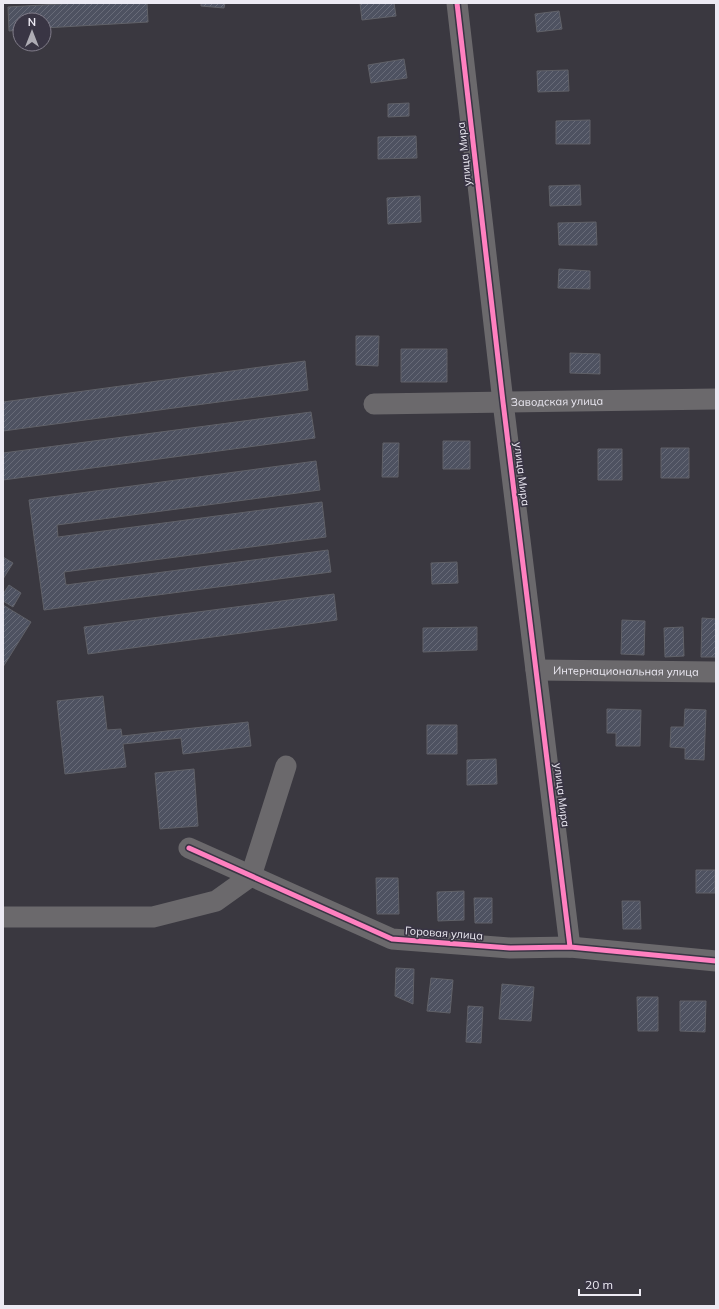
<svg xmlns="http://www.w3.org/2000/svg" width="719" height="1309" font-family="Mulish,sans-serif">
<defs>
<pattern id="building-hatch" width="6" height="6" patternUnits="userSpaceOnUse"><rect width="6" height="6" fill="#4e5261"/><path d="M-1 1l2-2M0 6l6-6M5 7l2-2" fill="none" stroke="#686b78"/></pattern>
</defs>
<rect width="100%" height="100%" fill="#3a3840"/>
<!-- building -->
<path fill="url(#building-hatch)" stroke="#606168" d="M76 3H147L148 22 44 28V20H20V30L9 31 8 7Z
M201 3H225L224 8 201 6Z
M360 3H394L396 16 362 20Z
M559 11 562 29 537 32 535 14Z
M404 59 407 78 371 83 368 65Z
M568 70 569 91 538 92 537 71Z
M409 103V116L388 117V104Z
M590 120V144H556V121Z
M416 136 417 158 378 159V137Z
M580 185 581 205 550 206 549 186Z
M420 196 421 222 388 224 387 198Z
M596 222 597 245H559L558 223Z
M559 269 590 271V289L558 288Z
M356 336H379L378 366 356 365Z
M401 349H447V382H401Z
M570 353 600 354V374L570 373Z
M305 361 308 390 3 431V402Z
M311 412 315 438 3 480V453Z
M443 441H470V469H443Z
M383 443H399L398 477H382Z
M661 448H689V478H661Z
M598 449H622V480H598Z
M316 461 320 490 57 525 58 537 322 502 326 537 64 572 66 585 328 550 331 572 44 610 29 500Z
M3 557 13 563 3 579Z
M457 562 458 583 432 584 431 563Z
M9 585 21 593 13 607 3 601V594Z
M334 594 337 620 88 654 84 627Z
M3 605 31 622 3 667Z
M702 618 716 619V657H701Z
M622 620 645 621 644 655 621 654Z
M477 627V650L423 652V628Z
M683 627 684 656 665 657 664 628Z
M103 696 107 730 121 729 122 736 248 722 251 746 183 754 181 738 123 744 126 767 65 774 57 701Z
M607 709 641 710 640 746H616V733H607Z
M685 709 706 710 704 760 685 759V748L670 747 671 727H684Z
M427 725H457V754H427Z
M496 759 497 784 467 785V760Z
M194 769 198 826 160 829 155 773Z
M696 870H715V893H696Z
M376 878H398L399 914H377Z
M464 891V920L438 921 437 892Z
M474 898H492V923H475Z
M622 901H640L641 929H623Z
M396 968 414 969 413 1004 395 996Z
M431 978 453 980 450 1013 427 1011Z
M502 984 534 987 531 1021 499 1019Z
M637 997H658V1031H638Z
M680 1001H706L705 1032 680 1031Z
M468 1006 483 1007 481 1043 466 1042Z"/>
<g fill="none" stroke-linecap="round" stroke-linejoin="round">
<!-- minor -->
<g stroke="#6b696c" stroke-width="21">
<path d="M457 3 503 402 570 947"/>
<path id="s1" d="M374 404 716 399"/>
<path id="s2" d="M536 670 716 672"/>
<path d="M189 848 392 939 510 948 570 947 716 961"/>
<path d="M3 917H153L216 901 251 876 286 766"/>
</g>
<defs>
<path id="cycleway" d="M457 3 503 402 570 947
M189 848 392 939 510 948 570 947 716 961"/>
</defs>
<!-- cycleway casing -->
<use href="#cycleway" stroke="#393544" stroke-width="8"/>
<!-- cycleway -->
<use href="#cycleway" stroke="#ff80c0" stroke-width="5"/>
</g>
<g text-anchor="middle" stroke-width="3.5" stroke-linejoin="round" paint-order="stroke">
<!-- street labels -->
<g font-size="11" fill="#eceaf3" stroke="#393544">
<text transform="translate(464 154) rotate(-96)" y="4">улица Мира</text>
<text dy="4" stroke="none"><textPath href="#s1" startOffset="183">Заводская улица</textPath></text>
<text transform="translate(522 474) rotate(83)" y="4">улица Мира</text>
<text dy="4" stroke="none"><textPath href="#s2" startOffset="90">Интернациональная улица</textPath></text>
<text transform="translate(562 795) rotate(83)" y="4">улица Мира</text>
<text transform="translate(444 933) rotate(4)" y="4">Горовая улица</text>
</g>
</g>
<!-- border -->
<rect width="719" height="1309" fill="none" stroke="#eceaf3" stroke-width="8"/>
<!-- north arrow -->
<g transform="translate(32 32)"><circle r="19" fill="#393544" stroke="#817d8a"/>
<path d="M0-3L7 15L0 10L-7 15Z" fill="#aeacb4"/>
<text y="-6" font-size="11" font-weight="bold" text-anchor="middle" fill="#eceaf3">N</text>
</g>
<!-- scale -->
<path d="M579 1289v6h61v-6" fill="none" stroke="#eceaf3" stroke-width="2"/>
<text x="585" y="1289" font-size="12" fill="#eceaf3" stroke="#393544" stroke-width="3" paint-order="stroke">20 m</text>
</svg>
